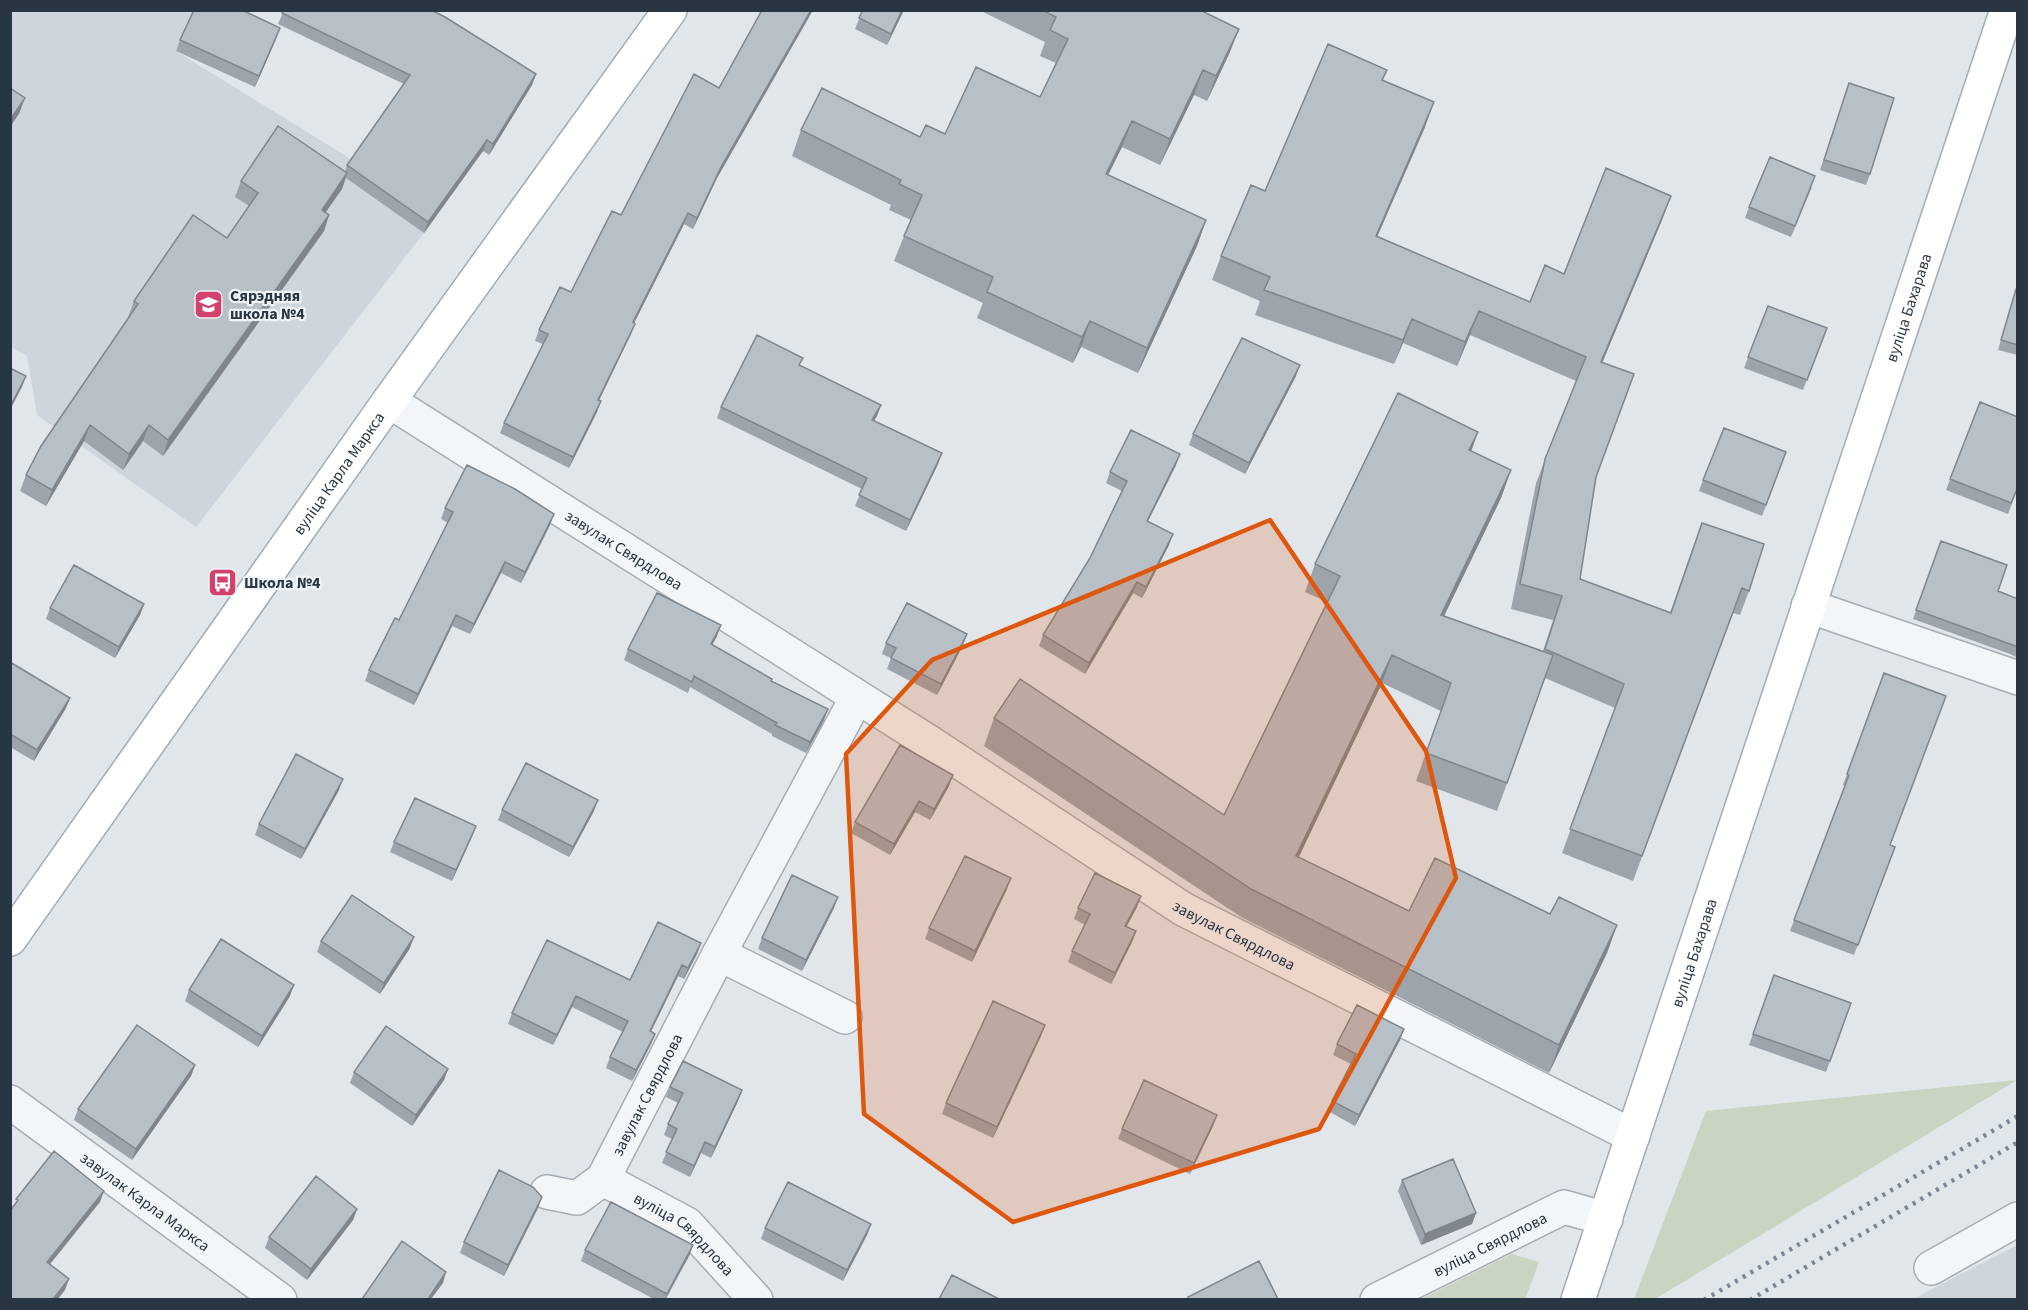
<svg xmlns="http://www.w3.org/2000/svg" width="2028" height="1310" font-family="'Source Sans 3',sans-serif">
<rect width="100%" height="100%" fill="#e1e6ea"/>
<!-- built -->
<path fill="#ced5dc" d="M11 11H195L176 51 354 161 424 233 196 527 37 415 27 356 11 347Z
M2017 1245V1299H1913Z"/>
<!-- green -->
<path fill="#c9d4c1" d="M2017 1080 1655 1299H1634L1706 1111Z
M1512 1254 1539 1262 1525 1299H1421Z"/>
<g fill="none" stroke-linecap="round" stroke-linejoin="round">
<defs>
<g id="minor">
<path id="s1" d="M389 401 929 742 1183 909 1633 1136"/>
<path d="M1808 606 2018 678"/>
<path d="M719 954 845 1017"/>
<path id="s2" d="M10 1102 280 1300"/>
<path id="s3" d="M603 1179 687 1224 756 1300"/>
<path id="s4" d="M547 1192 577 1198 603 1179 719 954 857 697"/>
<path d="M1931 1268 2018 1219"/>
<path id="s5" d="M1377 1300 1564 1207 1606 1219"/>
</g>
<g id="major">
<path id="s6" d="M10 939 389 401 670 10"/>
<path id="s7" d="M1578 1300 2007 10"/>
</g>
</defs>
<!-- minor casing -->
<use href="#minor" stroke="#a6adb4" stroke-width="36"/>
<!-- major casing -->
<use href="#major" stroke="#9facb6" stroke-width="36"/>
<!-- minor -->
<use href="#minor" stroke="#f3f6f8" stroke-width="33"/>
<!-- major -->
<use href="#major" stroke="#fff" stroke-width="33"/>
<!-- rail -->
<path stroke="#798794" stroke-width="4.5" stroke-dasharray="3 6" stroke-linecap="butt" d="M1704 1300 2018 1116
M1750 1300 2018 1142"/>
</g>
<!-- wall -->
<path fill="#9da4ab" d="M284 10 536 74 532 85 489 155 483 151 424 233 346 178 342 189 325 213 329 215 324 231 163 456 143 441 123 470 84 441 46 506 20 491 26 475 129 318 128 317 134 301 227 238 249 206 235 197 241 181 345 172 347 165 404 84 278 24Z
M762 10H813L717 178 693 229 684 224 634 323 631 334 599 400 597 412 569 468 500 433 504 423 543 344 535 341 539 330 571 292 621 215 719 88Z
M863 10H904L887 45 855 29Z
M979 10H1200L1239 29 1229 54 1207 101 1194 95 1160 165 1122 147 1108 175 1206 220 1197 246 1138 373 1081 347 1073 363 977 318 983 303 894 261 904 236 911 220 889 210 891 205 792 156 801 130 920 137 945 134 1040 97 1056 63 1040 56 1045 42Z
M276 39 255 87 176 51 180 40Z
M1387 70 1383 80 1425 127 1377 237 1530 302 1564 274 1671 196 1662 220 1602 363 1595 478 1580 579 1670 613 1693 547 1749 591 1740 615 1733 613 1633 881 1562 853 1615 708 1545 678 1497 811 1416 781 1441 711 1382 683 1298 857 1409 911 1550 914 1617 925 1607 953 1549 1073 1241 917 984 746 994 718 1224 815 1327 602 1305 592 1315 564 1478 432 1471 451 1511 470 1501 498 1444 616 1543 651 1553 620 1511 609 1536 483 1576 381 1470 335 1457 366 1403 343 1394 364 1255 315 1260 301 1212 280 1221 256 1265 191Z
M1849 83 1870 174 1866 185 1820 170Z
M1812 187 1791 237 1745 218 1749 207Z
M2016 289H2018V355L1998 350Z
M1768 306 1827 328 1803 390 1744 368Z
M800 366 881 405 874 420 942 453 938 464 906 531 855 506 862 489 717 418 721 407Z
M1296 376 1245 474 1189 445 1193 434Z
M1980 402 2018 488 2008 514 1946 490Z
M1786 452 1762 516 1699 491 1703 480Z
M1176 465 1148 521 1169 545 1142 598 1133 593 1085 674 1039 646 1043 635 1090 558 1122 491 1106 483 1110 472Z
M445 508 554 514 550 525 521 583 501 573 470 634 452 626 414 705 365 681 369 670 399 620 448 523 441 519Z
M1941 541 1998 591 2018 599V658L2010 654 1913 619Z
M144 604 140 615 115 658 46 619 50 608Z
M967 634 963 645 937 695 887 669 891 658 882 654 886 643Z
M717 636 712 645 772 681 824 720 806 753 772 736V734L690 687 688 693 624 660 628 649Z
M10 662 66 708 34 761 10 747Z
M1884 673 1890 845 1895 847 1854 955 1790 931 1845 786 1843 785Z
M953 775 949 786 930 820 915 812 890 855 851 833 855 822Z
M339 790 301 859 255 835 259 824Z
M502 810 594 811 569 857 498 820Z
M476 826 452 881 390 852 394 842Z
M1007 889 972 962 925 939 929 928Z
M1137 907 1126 927 1136 931 1132 942 1111 984 1068 962 1072 951 1085 925 1074 919 1078 908Z
M834 908 802 971 758 949 762 938Z
M321 941 410 948 380 994 317 952Z
M701 943 697 954 684 979 678 976 651 1031 655 1034 651 1044 632 1081 606 1068 610 1057 623 1032 572 1007 553 1045 508 1024 512 1013 630 980Z
M1774 975 1851 1003 1826 1072 1749 1045Z
M189 990 290 996 258 1047 185 1001Z
M1045 1025 1041 1036 993 1138 942 1114 946 1103Z
M1404 1029 1400 1040 1355 1126 1328 1111 1332 1101 1351 1064 1333 1055 1337 1044Z
M195 1065 191 1076 132 1160 74 1120 78 1109Z
M448 1069 444 1080 412 1126 350 1083 354 1072Z
M670 1087 742 1090 738 1101 711 1158 701 1153 690 1177 662 1163 672 1139 664 1135 668 1124 678 1103 666 1097Z
M1213 1126 1190 1174 1118 1139 1122 1129Z
M1402 1180 1476 1213 1472 1224 1421 1245 1398 1191Z
M538 1208 504 1276 460 1253 464 1242Z
M357 1209 353 1220 307 1280 265 1248 269 1237Z
M871 1224 867 1235 843 1281 761 1239 765 1228Z
M693 1245 689 1256 666 1299H654L581 1261 585 1250Z"/>
<!-- shaded-wall -->
<path fill="#80868b" d="M811 10H813L717 178 693 229 697 218 721 167Z
M902 10H904L887 45 891 34Z
M280 28 276 39 255 87 259 76Z
M1239 29 1229 54 1207 101 1216 76Z
M1203 70 1194 95 1160 165 1170 139Z
M536 74 532 85 489 155 493 144Z
M25 98 19 114 10 127V120Z
M1434 102 1425 127 1367 260 1376 236Z
M1132 121 1122 147 1096 199 1106 174Z
M487 140 483 151 424 233 428 222Z
M347 173 342 189 316 226 322 210Z
M1671 196 1662 220 1592 387 1601 362Z
M688 213 684 224 629 333 633 322Z
M329 215 324 231 163 456 168 440Z
M1206 220 1197 246 1138 373 1147 348Z
M1479 311 1470 335 1457 366 1465 342Z
M1412 319 1403 343 1394 364 1403 340Z
M1090 321 1081 347 1073 363 1082 337Z
M635 324 631 334 594 411 598 400Z
M1300 365 1296 376 1245 474 1249 463Z
M26 376 22 387 10 410V407Z
M601 401 597 412 569 468 573 457Z
M881 405 877 416 868 431 872 420Z
M90 425 84 441 46 506 52 490Z
M149 425 143 441 123 470 129 454Z
M1478 432 1468 460 1469 450Z
M942 453 938 464 906 531 910 520Z
M1180 454 1176 465 1143 531 1147 521Z
M1511 470 1501 498 1431 643 1441 615Z
M554 514 550 525 521 583 525 572Z
M1173 534 1169 545 1142 598 1146 587Z
M505 562 501 573 470 634 474 624Z
M1137 582 1133 593 1085 674 1089 663Z
M144 604 140 615 115 658 119 647Z
M456 615 452 626 414 705 418 694Z
M721 625 717 636 707 655 711 644Z
M967 634 963 645 937 695 941 684Z
M1392 655 1382 683 1286 884 1296 856Z
M70 698 66 708 34 761 37 750Z
M828 709 824 720 806 753 810 742Z
M953 775 949 786 930 820 934 809Z
M343 779 339 790 301 859 305 849Z
M598 800 594 811 569 857 573 847Z
M919 801 915 812 890 855 894 844Z
M476 826 472 837 452 881 456 870Z
M1011 878 1007 889 972 962 975 951Z
M1141 896 1137 907 1121 937 1125 926Z
M838 897 834 908 802 971 806 960Z
M1617 925 1607 953 1549 1073 1559 1045Z
M1136 931 1132 942 1111 984 1115 973Z
M414 937 410 948 380 994 384 983Z
M701 943 697 954 684 979 688 968Z
M682 965 678 976 646 1042 650 1031Z
M294 985 290 996 258 1047 262 1036Z
M576 996 572 1007 553 1045 557 1035Z
M1045 1025 1041 1036 993 1138 997 1127Z
M1404 1029 1400 1040 1355 1126 1359 1115Z
M655 1034 651 1044 632 1081 636 1070Z
M195 1065 191 1076 132 1160 136 1149Z
M448 1069 444 1080 412 1126 416 1115Z
M742 1090 738 1101 711 1158 715 1147Z
M1217 1115 1213 1126 1190 1174 1194 1163Z
M705 1142 701 1153 690 1177 694 1166Z
M104 1191 100 1202 43 1273 47 1262Z
M542 1197 538 1208 504 1276 508 1265Z
M357 1209 353 1220 307 1280 311 1269Z
M1476 1213 1472 1224 1421 1245 1425 1234Z
M871 1224 867 1235 843 1281 847 1270Z
M693 1245 689 1256 665 1299 667 1294Z
M446 1272 443 1283 431 1299H428Z
M69 1279 65 1290 58 1299H53Z"/>
<!-- building -->
<path fill="#b7bfc7" stroke="#80868b" stroke-width="1.5" d="M194 10H242L280 28 259 76 180 40Z
M284 10H431L445 17 536 74 493 144 487 140 428 222 347 165 410 75 282 13Z
M762 10H811L721 167 697 218 688 213 633 322 635 324 598 400 601 401 573 457 504 423 548 334 539 330 560 287 571 292 612 211 621 215 694 74 719 88Z
M863 10H902L891 34 859 18Z
M1042 10H1200L1239 29 1216 76 1203 70 1170 139 1132 121 1106 174 1206 220 1147 348 1090 321 1082 337 987 292 993 277 904 236 922 195 899 184 901 180 801 130 822 88 920 137 926 125 945 134 976 67 1040 97 1068 39 1050 30 1056 17Z
M1328 44 1387 70 1382 80 1434 102 1376 236 1530 302 1545 265 1564 274 1606 168 1671 196 1601 362 1634 374 1596 477 1580 579 1671 613 1702 523 1764 544 1749 591 1742 588 1642 856 1570 829 1624 684 1545 649 1562 596 1520 584 1545 459 1586 357 1479 311 1465 342 1412 319 1403 340 1264 290 1270 277 1221 256 1251 185 1265 191Z
M1849 83 1894 98 1870 174 1824 160Z
M10 88 25 98 10 120Z
M278 126 347 173 322 210 329 215 168 440 149 425 129 454 90 425 52 490 26 475 41 446 138 304 134 301 193 215 227 238 258 193 241 181Z
M1770 157 1815 176 1795 226 1749 207Z
M2016 289H2018V345L2001 340Z
M1768 306 1827 328 1807 380 1748 357Z
M757 335 803 358 799 365 881 405 872 420 942 453 910 520 859 495 867 478 721 407Z
M1242 338 1300 365 1249 463 1193 434Z
M10 368 26 376 10 407Z
M1398 393 1478 432 1469 450 1511 470 1441 615 1553 655 1507 783 1426 753 1451 683 1392 655 1296 856 1409 911 1435 858 1550 914 1559 897 1617 925 1559 1045 1251 889 994 718 1020 679 1224 815 1340 576 1315 564Z
M1980 402 2018 417V487L2011 503 1950 479Z
M1724 428 1786 452 1766 505 1703 480Z
M1131 430 1180 454 1147 521 1173 534 1146 587 1137 582 1089 663 1043 635 1090 558 1127 481 1110 472Z
M467 465 515 489 554 514 525 572 505 562 474 624 456 615 418 694 369 670 395 618 399 620 453 512 445 508Z
M1941 541 2007 565 1998 591 2018 599V647L1916 610Z
M74 565 144 604 119 647 50 608Z
M657 593 721 625 711 644 772 679 771 681 828 709 810 742 775 725 777 723 694 676 692 682 628 649Z
M907 603 967 634 941 684 891 658 896 648 886 643Z
M10 662 70 698 37 750 10 734Z
M1884 673 1946 696 1890 845 1895 847 1858 945 1794 920 1849 775 1847 774Z
M900 745 953 775 934 809 919 801 894 844 855 822Z
M296 754 343 779 305 849 259 824Z
M526 763 598 800 573 847 502 810Z
M415 798 476 826 456 870 394 842Z
M965 856 1011 878 975 951 929 928Z
M1095 873 1141 896 1125 926 1136 931 1115 973 1072 951 1090 914 1078 908Z
M792 875 838 897 806 960 762 938Z
M352 895 414 937 384 983 321 941Z
M658 922 701 943 688 968 682 965 650 1031 655 1034 636 1070 610 1057 628 1021 576 996 557 1035 512 1013 547 940 630 980Z
M221 939 294 985 262 1036 189 990Z
M1774 975 1851 1003 1830 1061 1753 1034Z
M993 1001 1045 1025 997 1127 946 1103Z
M1357 1005 1404 1029 1359 1115 1332 1101 1356 1054 1337 1044Z
M137 1025 195 1065 136 1149 78 1109Z
M386 1026 448 1069 416 1115 354 1072Z
M683 1061 742 1090 715 1147 705 1142 694 1166 666 1152 677 1129 668 1124 683 1093 670 1087Z
M1144 1080 1217 1115 1194 1163 1122 1129Z
M54 1151 104 1191 47 1262 69 1279 53 1299H10V1211L18 1200 16 1199Z
M1453 1159 1476 1213 1425 1234 1402 1180Z
M499 1170 533 1187 542 1197 508 1265 464 1242Z
M316 1176 357 1209 311 1269 269 1237Z
M788 1182 871 1224 847 1270 765 1228Z
M611 1202 693 1245 667 1294 585 1250Z
M402 1241 446 1272 428 1299H362Z
M1259 1261 1278 1299H1189L1188 1297Z
M952 1275 999 1299H939Z"/>
<!-- marked area -->
<path fill="#de570f" fill-opacity="0.2" stroke="#de570f" stroke-width="4.5" stroke-linejoin="round" d="M1270 520 1426 751 1456 878 1319 1129 1013 1222 864 1114 846 754 932 660Z"/>
<!-- icons -->
<defs>
<symbol id="school-square" viewBox="-11 -11 22 22"><rect x="-9" y="-9" width="18" height="18" rx="4" fill="#d3426c" stroke="#f0f4f7"/><path d="M0-5L7-2L0 1L-7-2ZM-4 1L0 2.5L4 1V4Q0 6-4 4Z" fill="#fff"/></symbol>
<symbol id="bus-square" viewBox="-11 -11 22 22"><rect x="-9" y="-9" width="18" height="18" rx="4" fill="#d3426c" stroke="#f0f4f7"/><path d="M-5-6H5V4H4V6H2V4H-2V6H-4V4H-5ZM-3.5-4V0h7V-4ZM-3.5 1.2v1.5H-2V1.2ZM2 1.2v1.5H3.5V1.2Z" fill="#fff"/></symbol>
</defs>
<g fill-rule="evenodd">
<use href="#school-square" x="192" y="288" width="33" height="33"/>
<use href="#bus-square" x="206" y="566" width="33" height="33"/>
</g>
<g text-anchor="middle" stroke-width="4.5" stroke-linejoin="round" paint-order="stroke">
<!-- poi labels -->
<g font-size="16" font-weight="bold" fill="#283542" stroke="#f0f4f7" text-anchor="start">
<text x="230" y="301">Сярэдняя<tspan x="230" dy="18">школа №4</tspan></text>
<text x="244" y="588">Школа №4</text>
</g>
<!-- street labels -->
<g font-size="16" fill="#283542" stroke="#f0f4f7">
<text dy="6" stroke="none"><textPath href="#s7" startOffset="1046">вуліца Бахарава</textPath></text>
<text dy="6" stroke="none"><textPath href="#s6" startOffset="570">вуліца Карла Маркса</textPath></text>
<text dy="6" stroke="none"><textPath href="#s1" startOffset="278">завулак Свярдлова</textPath></text>
<text dy="6" stroke="none"><textPath href="#s1" startOffset="1000">завулак Свярдлова</textPath></text>
<text dy="6" stroke="none"><textPath href="#s7" startOffset="366">вуліца Бахарава</textPath></text>
<text dy="6" stroke="none"><textPath href="#s4" startOffset="158">завулак Свярдлова</textPath></text>
<text dy="6" stroke="none"><textPath href="#s2" startOffset="168">завулак Карла Маркса</textPath></text>
<text dy="6" stroke="none"><textPath href="#s3" startOffset="99">вуліца Свярдлова</textPath></text>
<text dy="6" stroke="none"><textPath href="#s5" startOffset="126">вуліца Свярдлова</textPath></text>
</g>
</g>
<!-- border -->
<rect width="2028" height="1310" fill="none" stroke="#283542" stroke-width="24"/>
</svg>
